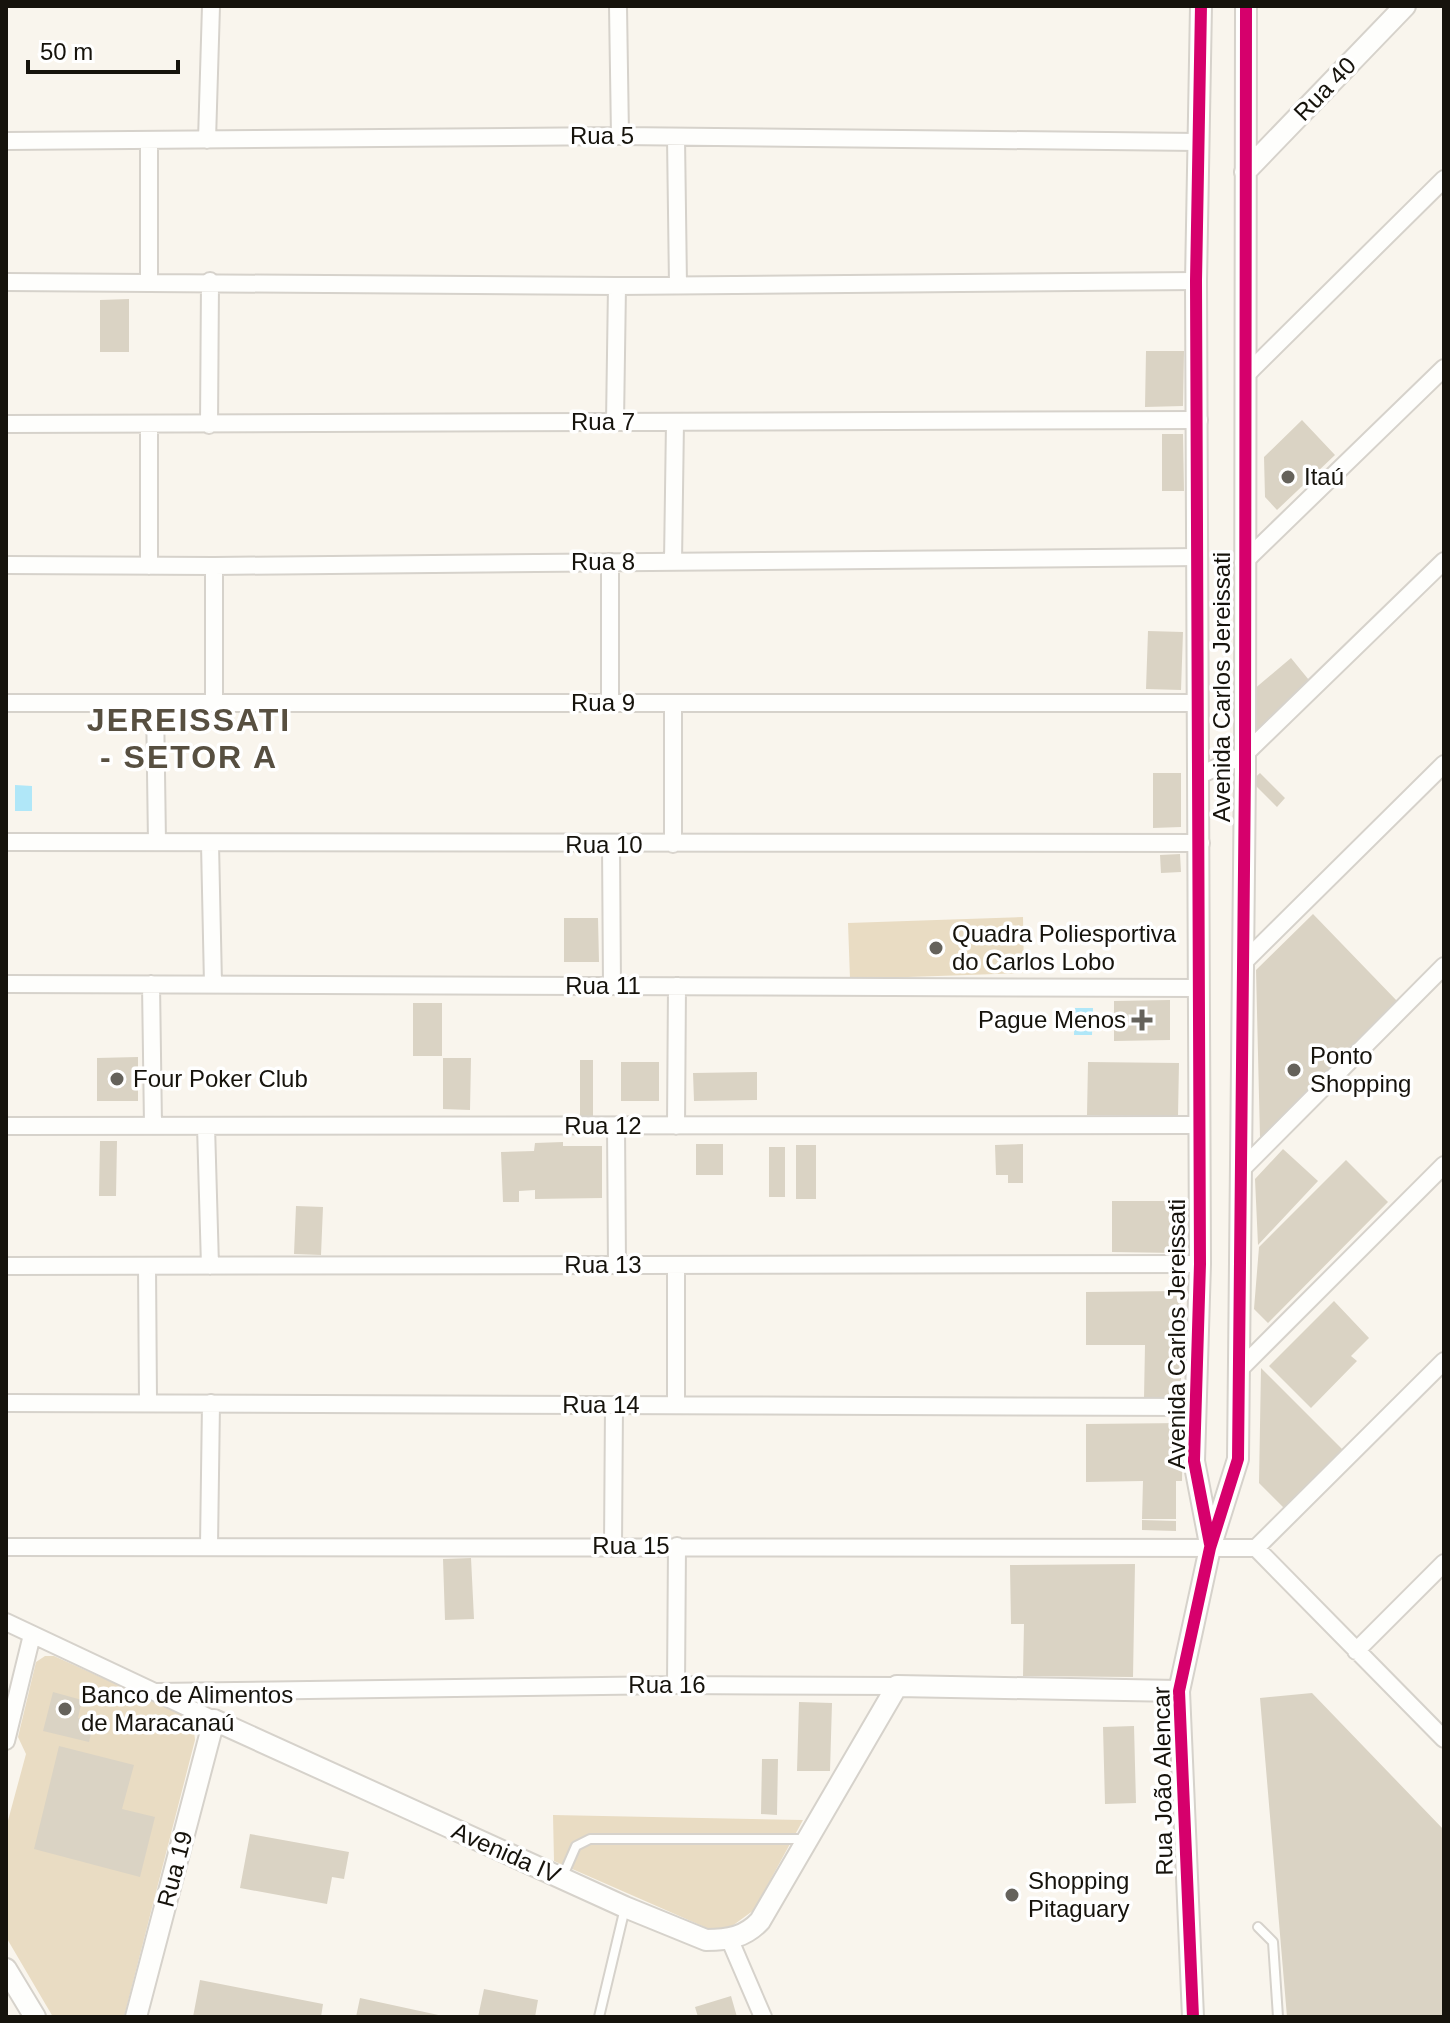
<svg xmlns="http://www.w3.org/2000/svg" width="1450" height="2023" font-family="Helvetica,sans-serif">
<rect width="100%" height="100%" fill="#f9f5ed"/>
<!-- green -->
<path fill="#e9dcc3" d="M1023 917 1024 973 850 979 848 923Z
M45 1656H54L182 1714 193 1723 195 1740 124 2017H53L6 1937V1828L26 1754 18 1737 36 1662Z
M553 1815 803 1820 754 1910 728 1929H709L554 1861Z"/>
<!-- water -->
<path fill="#b0e7f8" d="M15 785 32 786V811H15Z
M1075 1008H1093L1092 1035H1074Z"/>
<!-- building -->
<path fill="#dad3c4" d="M129 299V352H100V300Z
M1146 351H1184L1183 406 1145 407Z
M1302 420 1335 455 1277 510 1265 497 1264 457Z
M1162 434H1183L1184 491H1162Z
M1148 631 1183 632 1181 690 1146 689Z
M1291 658 1313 685 1252 736 1253 690Z
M1153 773H1181V827L1153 828Z
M1260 773 1285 798 1277 807 1251 781Z
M1180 854 1181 872 1161 873 1160 855Z
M1313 914 1398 1002 1260 1138 1256 970Z
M564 918H598L599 962H564Z
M1170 1000V1040L1114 1041V1001Z
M413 1003H442V1056H413Z
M138 1057V1101H97V1058Z
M443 1058H471L470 1110 443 1109Z
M580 1060H593V1119H580Z
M621 1062H659V1101H621Z
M1088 1062 1179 1063 1178 1116 1087 1115Z
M757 1072V1100L694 1101 693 1073Z
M100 1141H117L116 1196H99Z
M563 1142V1146H602V1198L535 1199V1190L519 1191V1202H503L501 1152 534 1151 535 1143Z
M696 1144H723V1175H696Z
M1023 1144V1183H1008V1175H996L995 1145Z
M796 1145H816V1199H796Z
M769 1147H785V1197H769Z
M1283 1149 1318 1181 1258 1245 1255 1179Z
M1346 1160 1388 1202 1268 1323 1254 1309 1259 1247Z
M1112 1201H1177L1178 1253 1112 1252Z
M296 1206 323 1207 321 1255 294 1254Z
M1181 1291V1398H1144L1145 1345H1086V1292Z
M1334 1301 1369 1338 1351 1356 1357 1361 1311 1408 1269 1366Z
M1261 1368 1343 1450 1285 1509 1259 1483Z
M1183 1423 1182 1481H1176V1519H1142L1143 1481 1086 1482V1424Z
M1142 1520 1176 1521V1531L1142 1530Z
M471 1558 474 1619 445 1620 443 1559Z
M1135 1564 1133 1677 1023 1676 1024 1624H1011L1010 1565Z
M53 1692 82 1700 78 1718 94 1722 89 1742 43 1731Z
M1312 1693 1444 1830V2017H1287L1260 1698Z
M799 1702 832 1703 830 1771H797Z
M1134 1726 1136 1803 1105 1804 1103 1727Z
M59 1746 134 1765 122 1809 155 1817 140 1877 34 1849Z
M762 1759H778L777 1815 761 1814Z
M250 1834 349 1852 344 1879 332 1877 327 1904 240 1888Z
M200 1980 323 2004 321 2017H193Z
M484 1989 538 2000 535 2017H478Z
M731 1996 737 2017H698L695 2007Z
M360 1998 443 2016V2017H356Z"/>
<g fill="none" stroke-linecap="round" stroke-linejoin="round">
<defs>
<path id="service" d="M562 1878 576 1846 590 1839H806
M1258 1927 1273 1942 1278 2017
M599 2017 625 1908"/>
<path id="minor" d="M618 6 620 136
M676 138 678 285
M207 140 211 6
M6 141 620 136 1198 142
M6 282 617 286 1196 281
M149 282V142
M1244 377 1444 179
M615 422 617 286
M6 424 1199 420
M149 425V566
M209 425 210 281
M610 562V703
M673 562 675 422
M1243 563 1444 368
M6 565 214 566 1199 557
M214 566V703
M6 703H1199
M155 703 157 842
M1200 775 1244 755 1444 561
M6 842 1201 843
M210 844 213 984
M673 844V703
M611 845 612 986
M1243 963 1444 764
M6 984 1200 988
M151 984 153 1125
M6 1126 1199 1125
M206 1126 210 1266
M616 1126 617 1265
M676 1126 677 986
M1241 1170 1444 966
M6 1266 1200 1264
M147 1266 148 1401
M676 1266V1405
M1240 1369 1444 1165
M6 1403 1197 1407
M209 1545 211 1403
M613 1546 614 1405
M6 1547 1256 1548
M1256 1548 1444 1739
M1256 1548 1444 1361
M6 1622 214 1720
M1356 1651 1444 1563
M676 1685 677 1546
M156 1692 676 1685 897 1686
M6 1741 32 1635
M729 1938 763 2017"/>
<path id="tertiary" d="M1201 6 1196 281 1200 1264 1194 1461 1210 1544
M1245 172 1405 6
M6 1969 35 2017
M136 2017 214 1720 625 1907 706 1940C729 1940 745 1937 760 1921L897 1686 1179 1691
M1193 2017 1179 1691 1210 1548 1238 1459 1245 771 1246 6"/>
</defs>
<!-- service casing -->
<use href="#service" stroke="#d6d2cb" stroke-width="12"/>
<!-- minor casing -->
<use href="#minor" stroke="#d6d2cb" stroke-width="20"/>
<!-- tertiary casing -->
<use href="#tertiary" stroke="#d6d2cb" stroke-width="24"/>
<!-- service -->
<use href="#service" stroke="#fefefc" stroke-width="8"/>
<!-- minor -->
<use href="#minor" stroke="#fefefc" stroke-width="16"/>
<!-- tertiary -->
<use href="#tertiary" stroke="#fefefc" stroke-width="20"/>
<defs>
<path id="cycleway" d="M1201 6 1196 281 1200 1264 1194 1461 1210 1544
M1193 2017 1179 1691 1210 1548 1238 1459 1245 771 1246 6"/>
</defs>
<!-- cycleway casing -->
<use href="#cycleway" stroke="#fff" stroke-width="17"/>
<!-- cycleway -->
<use href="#cycleway" stroke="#d6006c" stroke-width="12"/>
</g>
<!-- markers -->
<g fill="#65625b" stroke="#fff" stroke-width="3">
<circle cx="1288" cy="477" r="8"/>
<circle cx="936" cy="948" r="8"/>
<path d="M1138 1008h8v8h8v8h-8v8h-8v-8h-8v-8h8z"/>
<circle cx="1294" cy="1070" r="8"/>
<circle cx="117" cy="1079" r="8"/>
<circle cx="65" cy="1709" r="8"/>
<circle cx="1012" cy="1895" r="8"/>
</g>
<g text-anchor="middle" stroke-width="7" stroke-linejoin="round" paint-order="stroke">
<!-- street labels -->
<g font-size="24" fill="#16130c" stroke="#fff">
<text transform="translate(1325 89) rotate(-46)" y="8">Rua 40</text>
<text x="602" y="144">Rua 5</text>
<text x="603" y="430">Rua 7</text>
<text x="603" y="570">Rua 8</text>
<text transform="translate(1222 687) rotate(-90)" y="8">Avenida Carlos Jereissati</text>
<text x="603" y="711">Rua 9</text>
<text x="604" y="853">Rua 10</text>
<text x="603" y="994">Rua 11</text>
<text x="603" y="1134">Rua 12</text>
<text x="603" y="1273">Rua 13</text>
<text transform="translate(1177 1334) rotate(-90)" y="8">Avenida Carlos Jereissati</text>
<text x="601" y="1413">Rua 14</text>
<text x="631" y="1554">Rua 15</text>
<text x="667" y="1693">Rua 16</text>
<text transform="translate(1163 1781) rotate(-91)" y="8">Rua João Alencar</text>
<text transform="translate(506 1853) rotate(24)" y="8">Avenida IV</text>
<text transform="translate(175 1869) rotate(-75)" y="8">Rua 19</text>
</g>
<!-- poi labels -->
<g font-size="24" fill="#16130c" stroke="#fff" text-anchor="start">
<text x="1304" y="485">Itaú</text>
<text x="952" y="942">Quadra Poliesportiva<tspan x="952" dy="28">do Carlos Lobo</tspan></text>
<text x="1126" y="1028" text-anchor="end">Pague Menos</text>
<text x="1310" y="1064">Ponto<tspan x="1310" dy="28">Shopping</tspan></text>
<text x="133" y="1087">Four Poker Club</text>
<text x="81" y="1703">Banco de Alimentos<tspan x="81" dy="28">de Maracanaú</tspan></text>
<text x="1028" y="1889">Shopping<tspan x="1028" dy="28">Pitaguary</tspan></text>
</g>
<!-- district labels -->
<g font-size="32" font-weight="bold" letter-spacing="2" fill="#574f40" stroke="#fff">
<text x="189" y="731">JEREISSATI<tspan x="189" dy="37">- SETOR A</tspan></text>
</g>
</g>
<!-- border -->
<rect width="1450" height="2023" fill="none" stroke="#16130c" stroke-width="16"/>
<!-- scale -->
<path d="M28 60v12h150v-12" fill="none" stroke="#16130c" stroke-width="4"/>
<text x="40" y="60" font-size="24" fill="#16130c" stroke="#ffffff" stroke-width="6" paint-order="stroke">50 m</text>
</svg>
